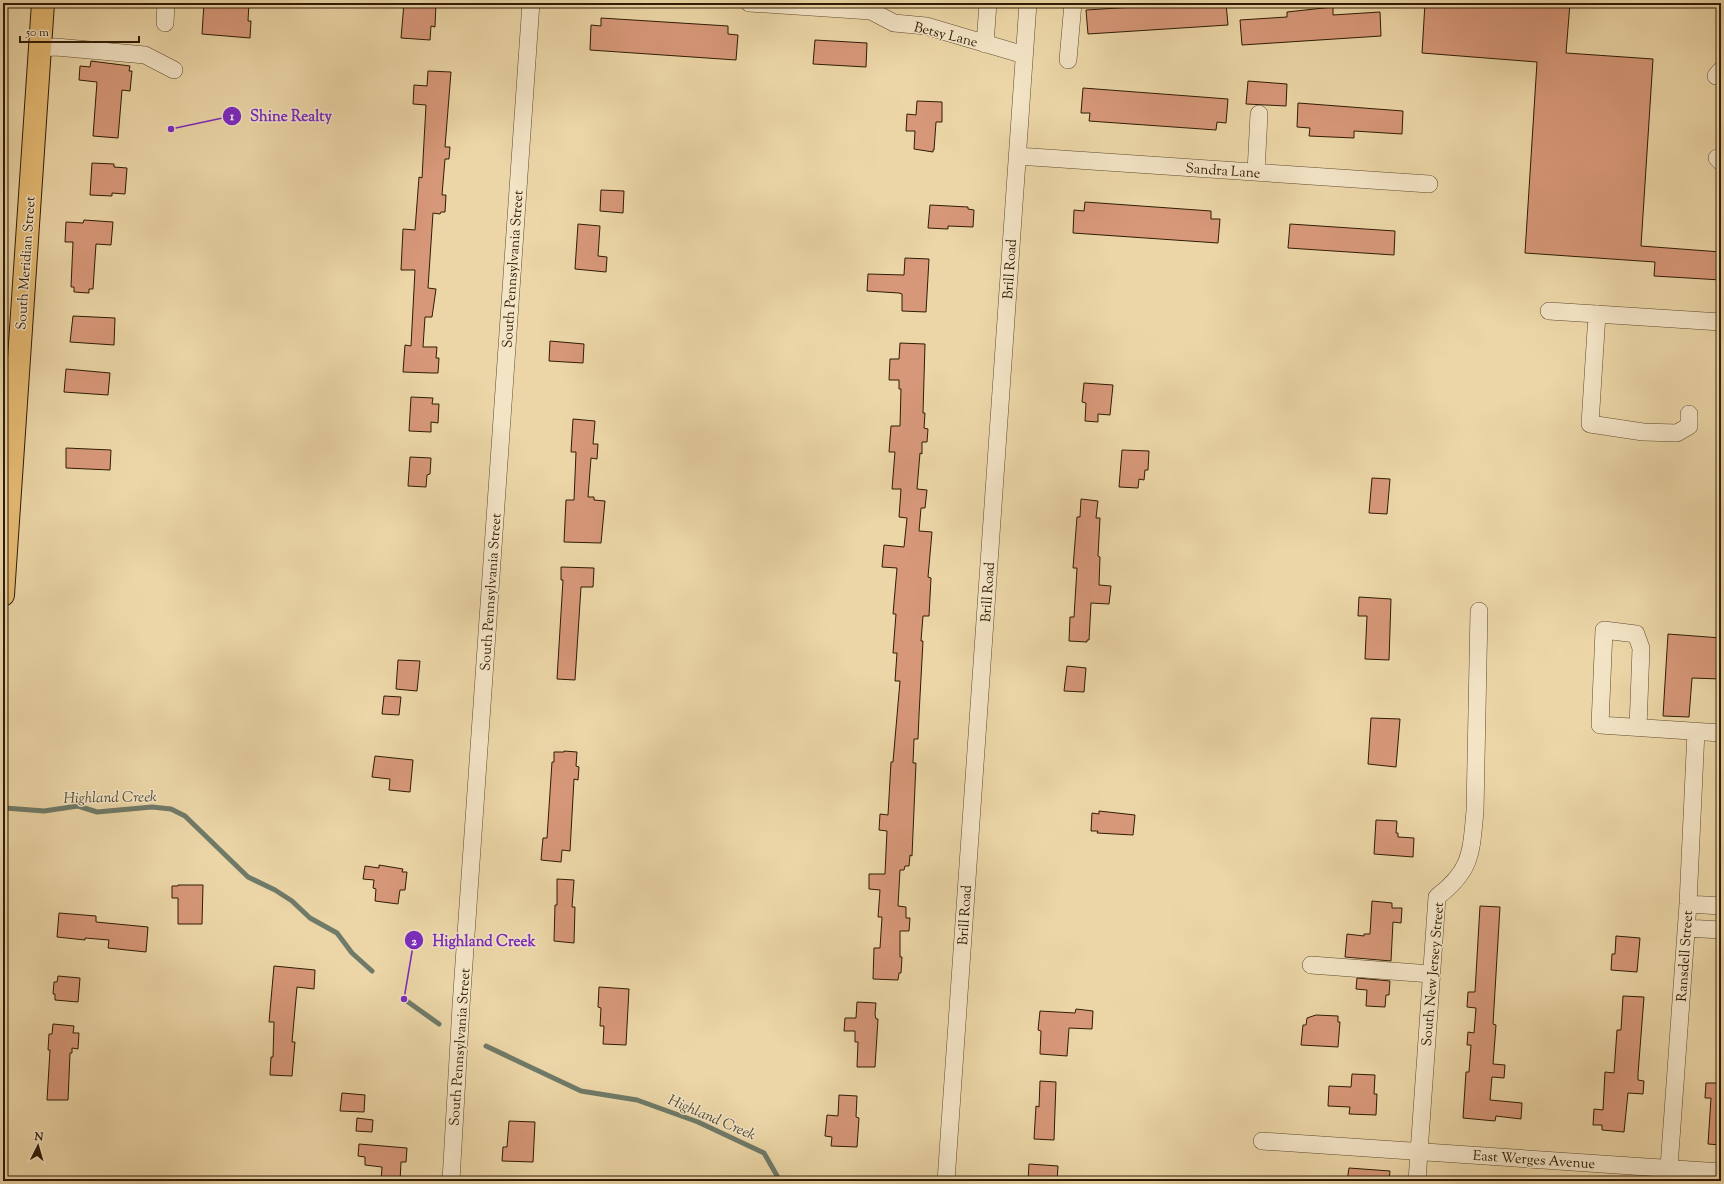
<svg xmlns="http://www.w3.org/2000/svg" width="1724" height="1184" font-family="'Sorts Mill Goudy',serif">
<rect width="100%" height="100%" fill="#ecd6a7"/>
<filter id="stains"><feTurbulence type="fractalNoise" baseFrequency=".005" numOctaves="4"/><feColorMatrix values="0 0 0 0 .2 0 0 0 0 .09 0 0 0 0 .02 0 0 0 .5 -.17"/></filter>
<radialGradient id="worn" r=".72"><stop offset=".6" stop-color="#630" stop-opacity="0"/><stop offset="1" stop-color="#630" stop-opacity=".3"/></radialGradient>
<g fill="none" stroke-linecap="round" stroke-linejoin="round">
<!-- stream -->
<path stroke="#6f7a68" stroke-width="5" d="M5 808 44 811 78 806 97 812 152 807 171 809 185 816 248 877 275 890 292 901 310 918 337 933 352 953 372 971
M404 999 439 1024
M486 1046 581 1091 637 1100 698 1122 764 1153 780 1181"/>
</g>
<!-- building -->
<path fill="#d79879" stroke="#2f1c04" d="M204 3H249L248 21H251L250 38 202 34Z
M404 3H436L435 27 431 26 430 40 401 38Z
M1133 3H1179V4L1226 3 1228 25 1088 34 1086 10 1134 7Z
M1425 3H1570L1566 53 1653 59 1641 246 1721 252V280L1654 276 1655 262 1525 253 1537 62 1422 53Z
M1333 7V15L1380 12 1381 36 1242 45 1240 20 1287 17V12Z
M601 18 728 26V34L738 35 736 60 590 50 591 25 601 26Z
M815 40 867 43 866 67 813 64Z
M91 61 130 66 129 71H132L130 91 122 90 118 138 93 136 97 82 79 80 80 66 90 67Z
M428 71 451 72 445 147H450L449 159H445L442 195H446L445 212H441L440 214 433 213 428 288 436 289 432 317H425L423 347H437L436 358H439L438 373H432L403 372 405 345 411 346 415 270H401L403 229 415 230 419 177 422 178 426 105 413 104 414 85 427 86Z
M1248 81 1287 84 1286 106 1246 104Z
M1083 88 1228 99 1226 123 1217 122 1216 130 1089 121 1090 113H1081Z
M917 101 942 102V122H936L934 150H933V152L914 149 915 131H906L907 114 916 115Z
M1298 103 1403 111 1402 134 1354 131V138L1309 136 1310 128 1297 127Z
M92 163 114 164V167L127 168 125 194 112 193V196L90 195Z
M601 190 624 191 623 213 600 211Z
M1085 202 1211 211V219H1220L1218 243 1073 233 1074 210 1084 211Z
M930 205 968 207V209L974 210 973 227 948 226V229L928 228Z
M84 220 113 222 111 245 96 244 93 289H89V293L74 292V287H71L73 242H65L66 222 83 223Z
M578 224 600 226 598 256 607 257 606 272 575 269Z
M1290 224 1395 231 1394 255 1288 248Z
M905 258 929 259 926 312 902 311V294L899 293 867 291 868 274 904 275Z
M73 316 115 318 114 345 70 342Z
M550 341 584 344 583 363 549 361Z
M900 343 925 344 923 413H925L924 428 928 429 927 442H922V454L920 453 917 489 927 490 925 508H921L919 531 932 532 928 577 931 578 929 616H923L921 641H923L919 715 918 739H914L913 763H916L912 856 910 855 909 866H905L904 870H900L898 906 906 907V918H910L909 931H900V957H902L901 973H899L898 980 873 979 874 948H880L882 917H878L880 890 869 889V874H885L887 831 879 830 880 814 888 815 891 762H893L900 681H895L897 653H893L896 614H893L897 568 882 567 884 545 904 547 907 518 899 517 901 489H892L895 452H889L891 426H900L901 389H899V380H889L890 359H899Z
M66 369 110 373 108 395 64 392Z
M1084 383 1113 385 1110 415 1098 414V422L1085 421 1086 403 1082 402Z
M411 397 433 398 432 404H439L438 423 431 422V432L409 431Z
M573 419 595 421 593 444H598L597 459 591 458 588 497H594V500L605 501 601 543 564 542 566 500H574L576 452H571Z
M66 448 111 450 110 470 66 468Z
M1122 450 1149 451 1148 470H1145L1144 480 1139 479 1138 488 1119 487Z
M410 457 431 458 430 474 427 475 426 487 408 486Z
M1372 478 1390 479 1387 514 1369 513Z
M1081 499 1098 501 1096 518H1100L1098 556 1100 557 1099 585 1111 586 1109 604 1091 603 1089 640H1087V642L1069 641 1070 617H1074L1077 568H1073L1077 517H1080Z
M561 567 594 568 593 587H581L575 680 557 679 563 580H561Z
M1359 597 1391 599 1389 660 1365 659 1367 616H1358Z
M1668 634 1721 638V679L1692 678 1689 717 1663 716Z
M398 660 420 661 417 691 396 689Z
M1067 666 1086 668 1084 692 1064 691Z
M384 696 401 697 399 715 382 714Z
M1371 718 1400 719 1396 767 1368 764Z
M564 751 577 752 576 766 579 767 578 780 574 779 570 851 562 850 561 862 541 860 543 838H547L552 762H554V752H564Z
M375 756 413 760 410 792 389 790 390 779 372 777Z
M1099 811 1135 815 1133 835 1097 833 1098 831H1091L1092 813 1099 814Z
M1376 820 1397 821 1396 833H1398V837L1414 838 1413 857 1374 854Z
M379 865 403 869 402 872H407L405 890H400L398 904 375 901 376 889 373 888 374 880 363 879 365 866 379 868Z
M557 879 574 880 572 907H575L574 943 554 941 555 905H557Z
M178 885H203L202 924H178V898H172V886H178Z
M1372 901 1392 903V908H1402L1401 923 1393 922 1391 961 1345 957 1347 934 1364 936V934H1370Z
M1480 906 1500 907 1493 1024 1496 1025 1493 1064 1505 1065 1504 1078 1492 1077 1490 1100 1522 1103 1521 1119 1496 1116 1495 1121 1463 1118 1466 1072H1469L1471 1045H1467L1468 1032 1474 1033 1476 1008 1467 1007 1468 992H1475Z
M59 913 96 916V922L148 927 146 952 108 948 109 940 85 938V940L57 937Z
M1616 936 1640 938 1637 972 1611 970 1612 954H1615Z
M274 966 315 970 314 989 297 987 292 1042H295L292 1076 270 1075 271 1057H273L274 1022H269Z
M58 976 80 978 78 1002 55 1000V994H53L54 982H57Z
M1357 978 1390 981 1389 995H1386L1385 1007 1366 1006 1367 990 1356 989Z
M599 987 629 989 626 1045 603 1044 604 1026H600L601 1008 598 1007Z
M1623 996 1644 997 1638 1074V1080L1644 1081 1643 1094 1628 1093 1624 1132 1602 1130V1125H1593L1594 1109 1603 1110 1605 1072 1614 1073 1617 1030H1621Z
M857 1002 876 1003 875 1014 876 1019H878L875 1067H857L858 1042H855V1031H844L845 1018H856Z
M1076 1009 1093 1011 1092 1029 1069 1028 1067 1056 1040 1054 1041 1031 1038 1030 1040 1011 1075 1013Z
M1316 1015 1338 1016V1022H1340L1338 1047 1301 1045 1303 1025H1306L1307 1018Z
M53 1024 74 1026 73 1033H79L78 1049 72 1048V1053H70L68 1100H47L50 1050H48L49 1034H52Z
M1352 1074 1375 1075 1374 1094H1377L1376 1115 1349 1114 1350 1107 1328 1106 1329 1086 1351 1087Z
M1040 1081 1056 1082 1054 1140 1034 1139 1036 1106 1039 1107Z
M1706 1083H1721V1145L1708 1144 1711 1098H1705Z
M342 1093 365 1095 364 1112 340 1111Z
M839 1095 857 1096 856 1117 859 1118 857 1147 831 1146 832 1137 825 1136 827 1115 838 1116Z
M357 1118 373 1120 372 1132 356 1131Z
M509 1121 535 1122 533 1162 502 1161 503 1147H507Z
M359 1144 407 1148 406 1162H401L400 1181H381L382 1167 365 1165V1157L358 1156Z
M1029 1164 1058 1166 1057 1181H1028Z
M1349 1168 1390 1171 1389 1181H1347Z"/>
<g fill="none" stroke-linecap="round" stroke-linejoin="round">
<defs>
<path id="minor" d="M749 3 871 11 894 23 926 26 1024 55
M165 23 166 3
M985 44 988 3
M40 48 56 47 145 55 174 70
M1068 60 1073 3
M1716 76 1721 70
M1017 156 1429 184
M1717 158 1721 162
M1256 172 1259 114
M1549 311 1721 322
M1597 314 1590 424 1643 432 1677 433 1689 426V414
M1638 728 1641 648 1636 634 1604 630 1600 725 1721 733
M1688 904 1721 906
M1686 928 1721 930
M1311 965 1431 974
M1262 1141 1721 1172
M451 1181 461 1006 531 3
M946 1181 1028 3
M1417 1181 1437 897C1472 870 1471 853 1475 811L1479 611
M1668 1181 1688 904 1696 731"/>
<path id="major" d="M3 595 43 3"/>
</defs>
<!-- minor casing -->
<use href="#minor" stroke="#5e4a2d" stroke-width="18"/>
<!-- major casing -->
<use href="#major" stroke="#2f1c04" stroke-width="24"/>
<!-- minor -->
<use href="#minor" stroke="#f3e4c6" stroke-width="17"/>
<!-- major -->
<use href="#major" stroke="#e6bb74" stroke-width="22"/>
</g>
<g text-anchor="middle" stroke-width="3" stroke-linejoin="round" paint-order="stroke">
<!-- street labels -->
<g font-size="14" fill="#2f1c04" stroke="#f3e4c6">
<text transform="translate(946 34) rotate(14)" y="5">Betsy Lane</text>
<text transform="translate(1223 170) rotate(4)" y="5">Sandra Lane</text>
<text transform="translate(25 263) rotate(-86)" y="5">South Meridian Street</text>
<text transform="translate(512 269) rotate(-86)" y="5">South Pennsylvania Street</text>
<text transform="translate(1009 269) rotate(-86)" y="5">Brill Road</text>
<text transform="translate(490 592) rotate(-86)" y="5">South Pennsylvania Street</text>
<text transform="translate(987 592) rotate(-86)" y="5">Brill Road</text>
<text transform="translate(964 915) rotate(-86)" y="5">Brill Road</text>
<text transform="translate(1684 956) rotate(-86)" y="5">Ransdell Street</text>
<text transform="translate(1432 974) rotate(-85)" y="5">South New Jersey Street</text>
<text transform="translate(459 1047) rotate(-86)" y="5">South Pennsylvania Street</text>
<text transform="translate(1534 1159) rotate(4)" y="5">East Werges Avenue</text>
</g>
<!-- water labels -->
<g font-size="15" font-style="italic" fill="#4f4b36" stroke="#f3e4c6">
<text transform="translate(110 797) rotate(-1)" y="5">Highland Creek</text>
<text transform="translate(712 1117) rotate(23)" y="5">Highland Creek</text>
</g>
</g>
<!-- callouts -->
<path fill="none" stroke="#7b2cbf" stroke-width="1.5" d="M171 129L232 116M404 999L414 940"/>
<g fill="#7b2cbf" stroke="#f3e4c6" stroke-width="1.5">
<circle cx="171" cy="129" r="4"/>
<circle cx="404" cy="999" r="4"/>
<circle cx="232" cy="116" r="10"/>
<circle cx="414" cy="940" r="10"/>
</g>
<g font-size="12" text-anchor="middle" font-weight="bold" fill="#fff">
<text x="232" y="120">1</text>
<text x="414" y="945">2</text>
</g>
<g font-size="15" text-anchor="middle" font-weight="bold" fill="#7b2cbf" stroke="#f3e4c6" stroke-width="3" stroke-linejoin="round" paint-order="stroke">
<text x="291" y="121">Shine Realty</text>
<text x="484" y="946">Highland Creek</text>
</g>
<!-- margin -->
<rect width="1724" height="1184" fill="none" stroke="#ecd6a7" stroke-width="16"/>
<rect x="4" y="4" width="1716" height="1176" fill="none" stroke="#2f1c04" stroke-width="2"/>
<rect x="8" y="8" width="1708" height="1168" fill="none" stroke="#2f1c04"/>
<!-- north arrow -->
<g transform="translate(38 1146) rotate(5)" stroke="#f3e4c6" stroke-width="3" paint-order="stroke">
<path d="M0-3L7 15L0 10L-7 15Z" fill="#2f1c04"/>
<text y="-6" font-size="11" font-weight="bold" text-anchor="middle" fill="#2f1c04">N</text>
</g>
<!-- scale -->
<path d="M20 36v6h119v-6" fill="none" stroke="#2f1c04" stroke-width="2"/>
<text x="26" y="36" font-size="12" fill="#2f1c04" stroke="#f3e4c6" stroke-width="3" paint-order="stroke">50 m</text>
<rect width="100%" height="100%" filter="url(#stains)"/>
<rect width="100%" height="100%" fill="url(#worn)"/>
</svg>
